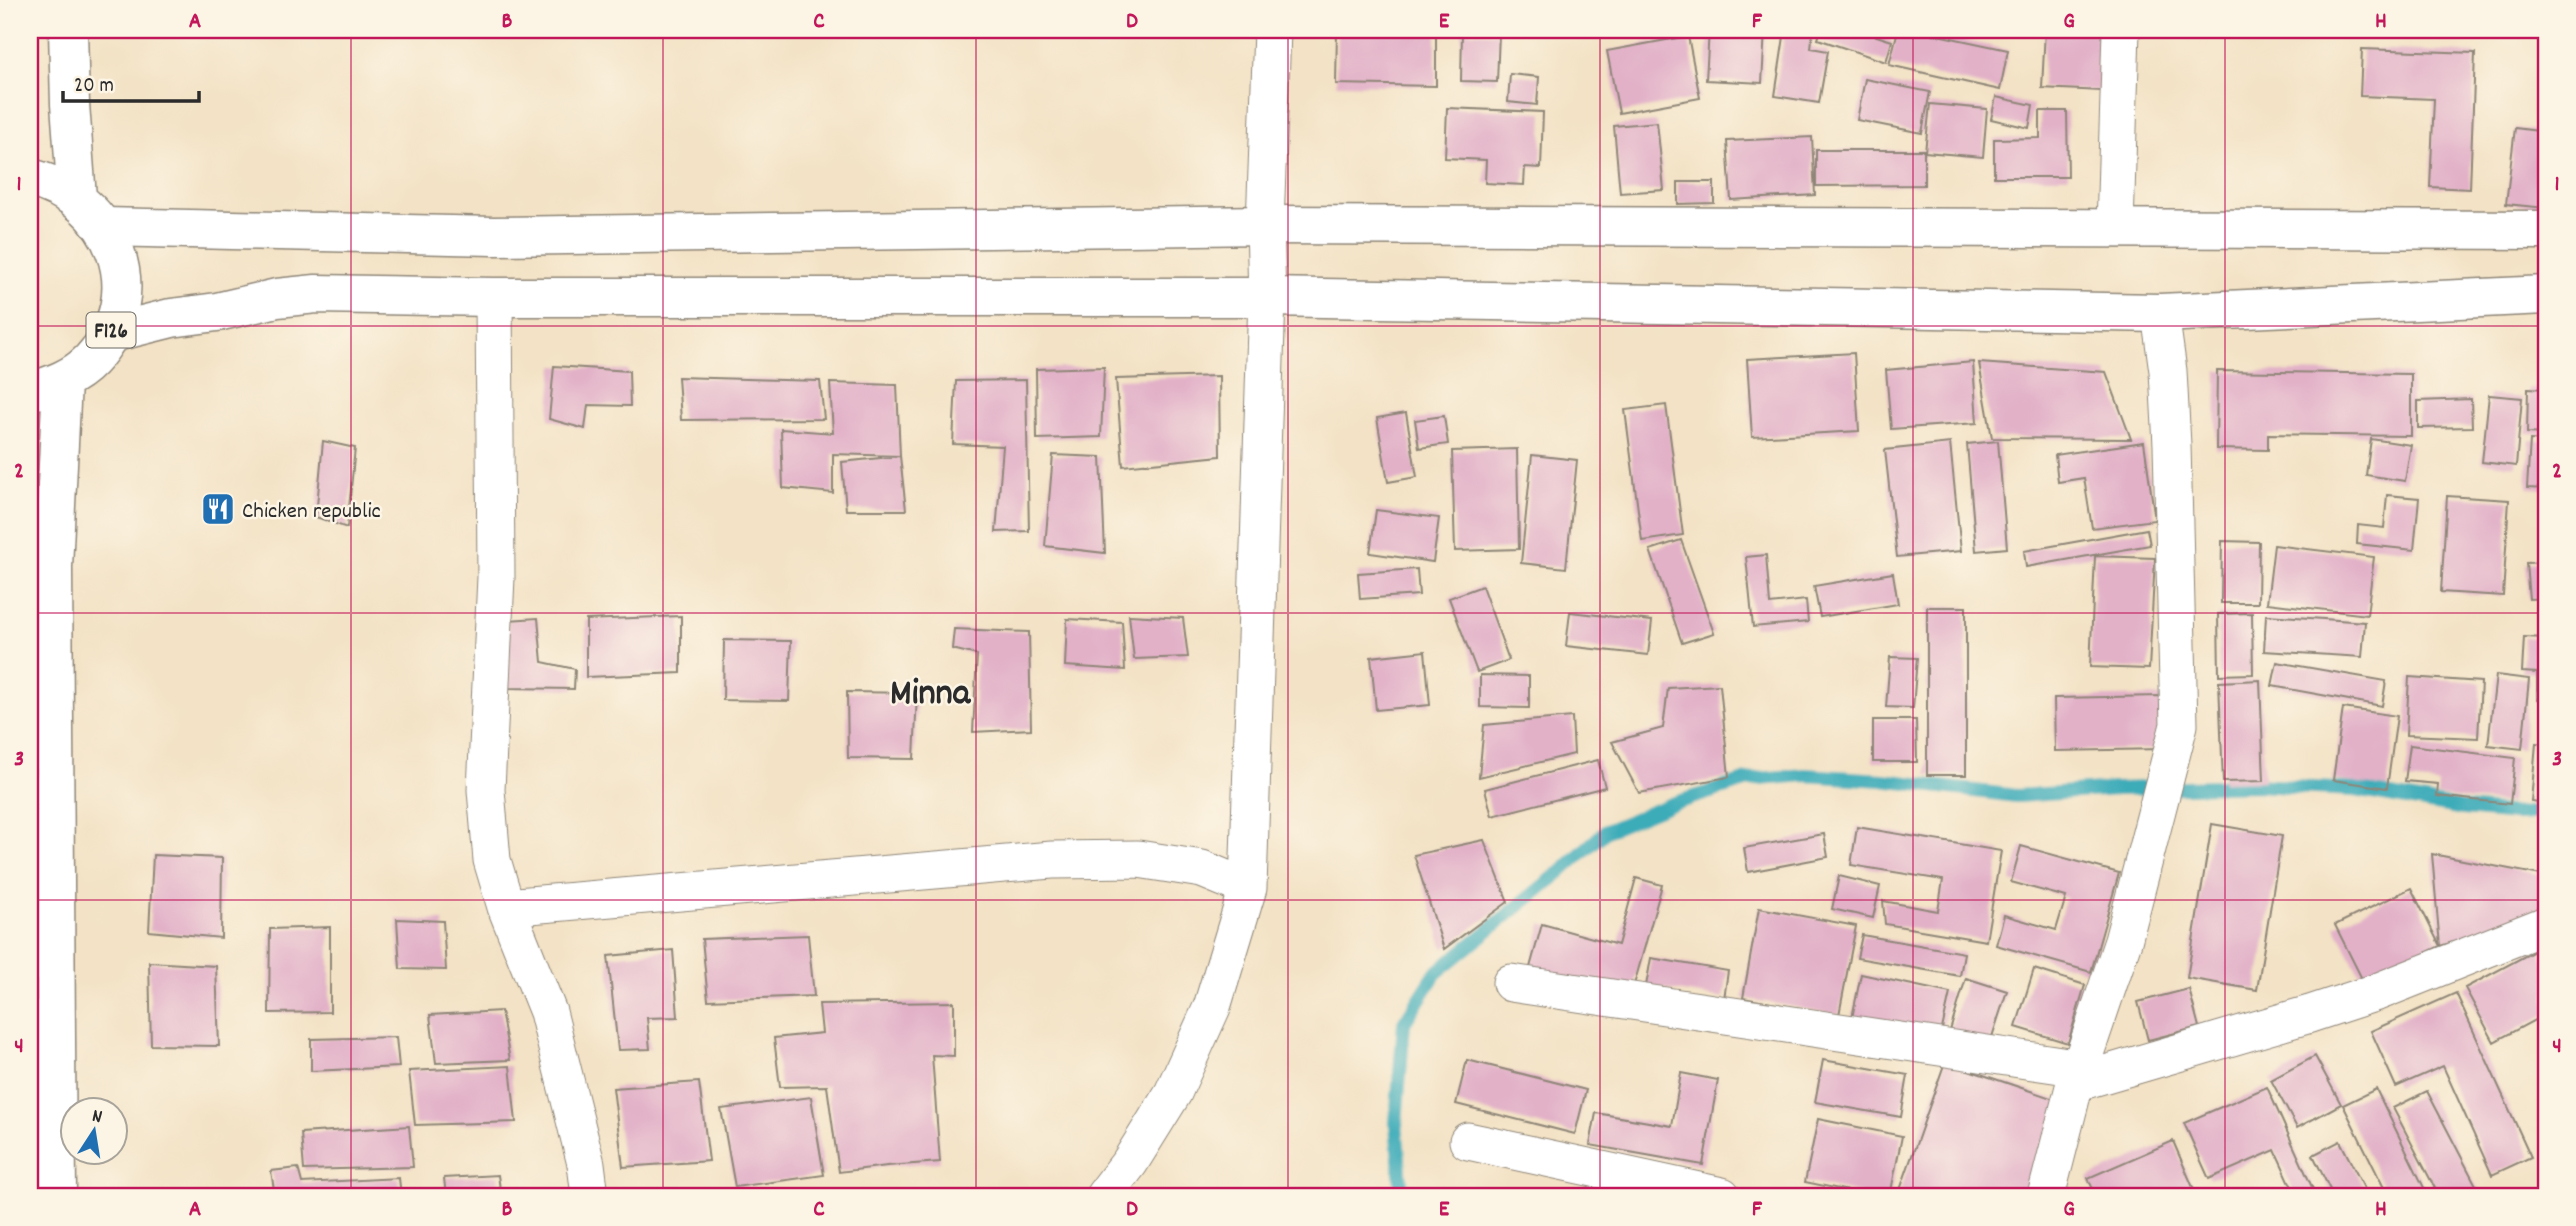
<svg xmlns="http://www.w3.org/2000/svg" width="2576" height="1226" font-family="Dekko,sans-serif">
<rect width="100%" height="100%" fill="#fcf5e5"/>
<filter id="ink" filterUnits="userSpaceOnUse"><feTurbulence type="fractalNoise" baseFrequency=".0143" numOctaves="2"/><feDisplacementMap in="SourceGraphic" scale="14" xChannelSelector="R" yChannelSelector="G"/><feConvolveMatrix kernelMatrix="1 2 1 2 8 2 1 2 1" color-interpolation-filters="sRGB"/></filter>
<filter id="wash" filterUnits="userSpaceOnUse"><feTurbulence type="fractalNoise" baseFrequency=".00686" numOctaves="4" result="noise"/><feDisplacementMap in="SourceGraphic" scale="28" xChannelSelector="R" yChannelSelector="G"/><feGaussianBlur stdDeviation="1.57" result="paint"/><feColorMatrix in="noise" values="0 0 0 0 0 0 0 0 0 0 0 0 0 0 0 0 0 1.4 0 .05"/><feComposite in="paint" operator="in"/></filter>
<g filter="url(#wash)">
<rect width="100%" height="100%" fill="#f3e2c5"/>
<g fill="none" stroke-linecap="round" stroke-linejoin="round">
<!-- stream -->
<path stroke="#3cacb9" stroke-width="14" d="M1402 1196 1396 1123 1404 1023 1436 973 1558 874 1606 831 1669 805 1748 780 1805 775 1882 780 2017 796 2116 789 2254 785 2356 790 2464 809 2517 814 2546 812"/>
</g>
<g id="blocks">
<!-- building -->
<path fill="#e2b1c8" d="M1337 30H1436V86L1336 84Z
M1709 30H1765L1762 83 1706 80Z
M1785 30H1813L1811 48 1828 51 1819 103 1775 96Z
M1821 30H1858L1892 41 1886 62 1818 39Z
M1898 30H1914L2008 50 2000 90 1889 65Z
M2045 30H2105L2102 91 2042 88Z
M1462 32 1499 33 1497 82 1461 81Z
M1688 36 1700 98 1619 113 1607 51Z
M2362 49 2475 53 2470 189 2430 187 2434 99 2360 96Z
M1510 74 1539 77 1537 105 1508 102Z
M1865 79 1930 92 1922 133 1857 120Z
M1996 97 2033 105 2029 128 1991 119Z
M1930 104 1987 109 1983 157 1925 152Z
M1447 108 1543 112 1541 168 1525 167 1524 185 1485 183 1486 160 1445 158Z
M2040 111H2067L2068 177H1994V139L2040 138Z
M1657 122 1664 190 1620 193 1614 126Z
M2515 128 2546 132V208L2506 204Z
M1812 137 1815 195 1731 200 1727 141Z
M1816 150H1924V185L1816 186Z
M1678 182H1714V203L1678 204Z
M1854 353 1859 431 1752 437 1747 359Z
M1973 362 1977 423 1891 429 1886 370Z
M1979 363 2106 372 2131 439 1992 438Z
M554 366 629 371 630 406 588 405 585 429 549 419Z
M1104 367 1101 437 1037 439 1036 369Z
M2217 371 2411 374V436L2268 434V450L2216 449Z
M1219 376 1220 456 1123 466 1116 379Z
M678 377 820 381 824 419 681 420Z
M1026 380 1029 531 996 532 1003 446 953 444 956 381Z
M830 383 897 385 900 456 906 510H846L842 462 900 456 833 454V493L783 488 781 429 833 433Z
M2528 388 2546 389V434L2527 433Z
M2489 395 2522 398 2516 466 2482 462Z
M2471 399 2472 427 2418 428V401Z
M1666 405 1683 535 1642 541 1625 410Z
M1406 413 1417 477 1388 482 1377 418Z
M1444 416 1448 444 1419 448 1415 420Z
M2371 439 2411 445 2405 481 2366 475Z
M2530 440 2546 441V489L2527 488Z
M323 441 355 448 347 528 316 517Z
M1998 441 2007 548 1976 551 1967 444Z
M2144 442 2155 520 2092 528 2084 478 2058 482 2055 455Z
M1950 443 1961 551 1897 557 1885 450Z
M1517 449 1519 549 1455 551 1452 451Z
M1053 455 1101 457 1105 553 1045 546Z
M1532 455 1577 460 1566 568 1521 563Z
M2387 495 2419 498 2414 550 2357 544 2358 525 2384 528Z
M2447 496 2509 500 2503 596 2441 592Z
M1376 510 1439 518 1433 562 1370 553Z
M2147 529 2150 545 2026 567 2024 551Z
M1681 540 1714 633 1682 643 1650 550Z
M2222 541 2259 542 2258 603H2221Z
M2274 545 2374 557 2367 615 2267 603Z
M1766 555 1770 604 1806 600 1808 622 1753 627 1746 557Z
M2095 556 2155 558 2149 669 2090 667Z
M2546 562V598L2529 599 2526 563Z
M1417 569 1419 595 1360 599 1358 573Z
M1893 573 1898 604 1820 617 1814 586Z
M1482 586 1509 660 1477 672 1449 598Z
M1927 607H1966V775H1927Z
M1570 612 1652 621 1648 655 1566 646Z
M2252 613 2253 674 2219 675 2218 614Z
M1129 615 1183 618 1188 657 1134 659Z
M2266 615 2365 622 2362 657 2264 651Z
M681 616V673L586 677V620Z
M538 618 542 662 575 669 574 689 507 688 508 620Z
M1067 619 1122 622 1125 670 1065 666Z
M954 629 1029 632 1031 729 973 732 977 655 952 649Z
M2524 637 2546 638V700L2537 699V673L2522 672Z
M724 640 791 641 789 701 723 700Z
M1425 651 1430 705 1376 710 1371 657Z
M1890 657 1917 658 1913 708 1886 707Z
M2277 662 2386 681 2382 706 2272 686Z
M1480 675 1529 676V708L1480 707Z
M2496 675 2529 679 2522 749 2488 745Z
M2409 677 2481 682 2478 738 2406 735Z
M2260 680 2264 781 2223 782 2219 682Z
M1720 685 1729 777 1639 793 1612 742 1663 728 1668 688Z
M847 692 917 693 914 759 848 758Z
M2162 696 2163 749 2055 751 2054 698Z
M2343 708 2397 716 2387 788 2333 780Z
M1572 717 1574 754 1479 777 1484 725Z
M1873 720H1916L1917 762H1873Z
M2536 743 2546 744V804L2531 802Z
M2410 745 2515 758 2510 804 2437 796 2438 784 2405 781Z
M1598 760 1605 787 1492 816 1485 789Z
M2212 824 2282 836 2257 990 2187 978Z
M1857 827 2001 851 1986 941 1885 924 1883 901 1938 911 1943 880 1851 865Z
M1824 834 1828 857 1748 872 1744 848Z
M1484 840 1508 902 1444 949 1414 855Z
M2021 846 2119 873 2091 972 1996 945 2004 915 2056 930 2066 897 2011 882Z
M2432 854 2546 876V915L2440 946 2364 983 2335 925 2411 888 2440 946Z
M153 855 222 858 221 938 149 931Z
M1839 876 1880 886 1873 918 1832 909Z
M1636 878 1662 885 1630 999 1529 971 1542 924 1618 945Z
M1759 908 1856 926 1839 1015 1743 998Z
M397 919 443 921 446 970 400 969Z
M330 927V1012L269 1013 270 929Z
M808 935 814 996 708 1000 702 939Z
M1862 935 1964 953 1960 976 1857 958Z
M2538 949 2546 964V1014L2494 1042 2465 988Z
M673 950 678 1017 647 1018 650 1049 618 1050 608 956Z
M1651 958 1728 971 1724 999 1646 986Z
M149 962 216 966 219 1046 151 1045Z
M2034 969 2085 985 2068 1043 2016 1027Z
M1861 974 1950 993 1940 1038 1852 1018Z
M1966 978 2007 991 1989 1046 1949 1034Z
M2189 989 2199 1027 2148 1040 2138 1002Z
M2456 993 2531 1157 2492 1175 2443 1066 2396 1087 2371 1031Z
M954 1002V1056L932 1055 940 1162 887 1166 839 1172 827 1086 780 1087 774 1038 822 1033 819 1004Z
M501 1011 510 1060 436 1063 430 1015Z
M396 1037 399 1067 311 1071V1039Z
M2315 1056 2341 1104 2297 1128 2271 1080Z
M1467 1060 1586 1090 1575 1134 1456 1104Z
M1823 1060 1908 1075 1901 1117 1815 1102Z
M1945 1062 2060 1101 2027 1196H1917L1900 1190Z
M510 1066 516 1122 415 1125 409 1071Z
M1681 1073 1718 1080 1703 1165 1590 1145 1596 1113 1672 1126Z
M699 1082 709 1161 623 1167 613 1088Z
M2267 1087 2316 1196H2296L2275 1150 2209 1179 2184 1123Z
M2376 1089 2428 1196H2388L2343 1105Z
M2427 1091 2479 1191 2469 1196H2439L2393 1108Z
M811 1097 824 1175 735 1187 721 1109Z
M1818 1119 1902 1136 1890 1196H1873L1805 1182Z
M409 1126 413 1167 304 1170 301 1133Z
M2173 1141 2195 1192 2186 1196H2096L2088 1178Z
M2340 1141 2368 1196H2333L2313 1155Z
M298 1168 302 1183 399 1178 401 1196H275L271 1171Z
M498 1175 501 1196H446L444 1178Z"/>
</g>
</g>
<g filter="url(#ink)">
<use href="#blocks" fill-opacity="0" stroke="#8f8678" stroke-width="2"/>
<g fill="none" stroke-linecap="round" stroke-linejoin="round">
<defs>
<path id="street" d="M2115 228 2121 30
M494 297 496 577 486 790 492 860 506 907 548 1012 586 1164 590 1196
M506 907 1052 860 1138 859 1202 869 1248 888
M1511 983 2081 1068
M2075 1083 2310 1014 2377 992 2546 925
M1468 1141 1722 1196
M1104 1196 1130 1162 1173 1093 1212 1007 1248 888 1267 297 1265 225 1272 30
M2046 1196 2075 1083 2123 941 2179 725 2172 445 2168 371 2160 313"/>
<path id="secondary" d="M105 227 494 236 1265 225 2546 230
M111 333 171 318 217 312 277 298 316 294 494 297H1267L2160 313 2546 295"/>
<path id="primary" d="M68 30 70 104 77 198
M30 178C114 198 153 294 91 360 74 378 52 385 30 392
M57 1196 53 567 62 382"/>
</defs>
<!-- street casing -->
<use href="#street" stroke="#8f8678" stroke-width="39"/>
<!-- secondary casing -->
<use href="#secondary" stroke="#8f8678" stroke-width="41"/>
<!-- primary casing -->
<use href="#primary" stroke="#8f8678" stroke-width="41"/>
<!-- street -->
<use href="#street" stroke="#fff" stroke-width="37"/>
<!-- secondary -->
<use href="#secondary" stroke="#fff" stroke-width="38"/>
<!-- primary -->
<use href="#primary" stroke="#fff" stroke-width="38"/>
</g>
</g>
<!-- grid -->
<path fill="none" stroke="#c2185b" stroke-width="2" stroke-opacity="0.55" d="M351 30V1196M663 30V1196M976 30V1196M1288 30V1196M1600 30V1196M1913 30V1196M2225 30V1196M30 326H2546M30 613H2546M30 900H2546"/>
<!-- icons -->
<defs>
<symbol id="restaurant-square" viewBox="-11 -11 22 22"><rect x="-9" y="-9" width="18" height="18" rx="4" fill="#1f6fb2" stroke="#fcf5e5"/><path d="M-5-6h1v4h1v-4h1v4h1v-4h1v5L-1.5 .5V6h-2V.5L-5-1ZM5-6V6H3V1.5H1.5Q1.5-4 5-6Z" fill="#fff"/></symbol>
</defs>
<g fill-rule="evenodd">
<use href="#restaurant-square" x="199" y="490" width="38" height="38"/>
</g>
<g text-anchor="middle" stroke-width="5" stroke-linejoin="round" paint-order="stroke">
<!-- shield labels -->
<rect fill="#fcf5e5" stroke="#6a6863" stroke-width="2" x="86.5" y="312.5" width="49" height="35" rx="5"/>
<g font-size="21" font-weight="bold" fill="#2b2b2b">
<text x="111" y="337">F126</text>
</g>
<!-- poi labels -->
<g font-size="23" fill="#2b2b2b" stroke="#fcf5e5" text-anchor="start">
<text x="242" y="517">Chicken republic</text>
</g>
<!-- town labels -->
<g font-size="37" font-weight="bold" fill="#2b2b2b" stroke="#fcf5e5">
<text x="930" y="703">Minna</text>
</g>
</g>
<!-- margin -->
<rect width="2576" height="1226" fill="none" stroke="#fcf5e5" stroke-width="77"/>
<!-- north arrow -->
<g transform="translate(94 1131) rotate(12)"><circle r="33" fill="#fcf5e5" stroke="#a8a49b" stroke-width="2"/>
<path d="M0-5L12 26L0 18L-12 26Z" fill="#1f6fb2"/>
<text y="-10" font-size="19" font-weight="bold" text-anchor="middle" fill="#2b2b2b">N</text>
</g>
<!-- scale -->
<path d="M63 91v10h136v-10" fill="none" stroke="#2b2b2b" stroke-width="3.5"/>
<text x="74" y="91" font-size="21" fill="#2b2b2b" stroke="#fcf5e5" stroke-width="5" paint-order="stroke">20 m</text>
<rect x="38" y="38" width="2500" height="1150" fill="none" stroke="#c2185b" stroke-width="2.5"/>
<g font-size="23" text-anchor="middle" font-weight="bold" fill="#c2185b">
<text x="195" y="27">A</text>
<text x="507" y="27">B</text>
<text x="819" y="27">C</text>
<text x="1132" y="27">D</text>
<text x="1444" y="27">E</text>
<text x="1757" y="27">F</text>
<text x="2069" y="27">G</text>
<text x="2381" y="27">H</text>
<text x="19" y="190">1</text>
<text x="2557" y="190">1</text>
<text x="19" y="477">2</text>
<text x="2557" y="477">2</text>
<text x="19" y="765">3</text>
<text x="2557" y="765">3</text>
<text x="19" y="1052">4</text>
<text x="2557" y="1052">4</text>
<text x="195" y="1215">A</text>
<text x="507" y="1215">B</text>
<text x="819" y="1215">C</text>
<text x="1132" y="1215">D</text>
<text x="1444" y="1215">E</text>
<text x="1757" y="1215">F</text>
<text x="2069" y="1215">G</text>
<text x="2381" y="1215">H</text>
</g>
</svg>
